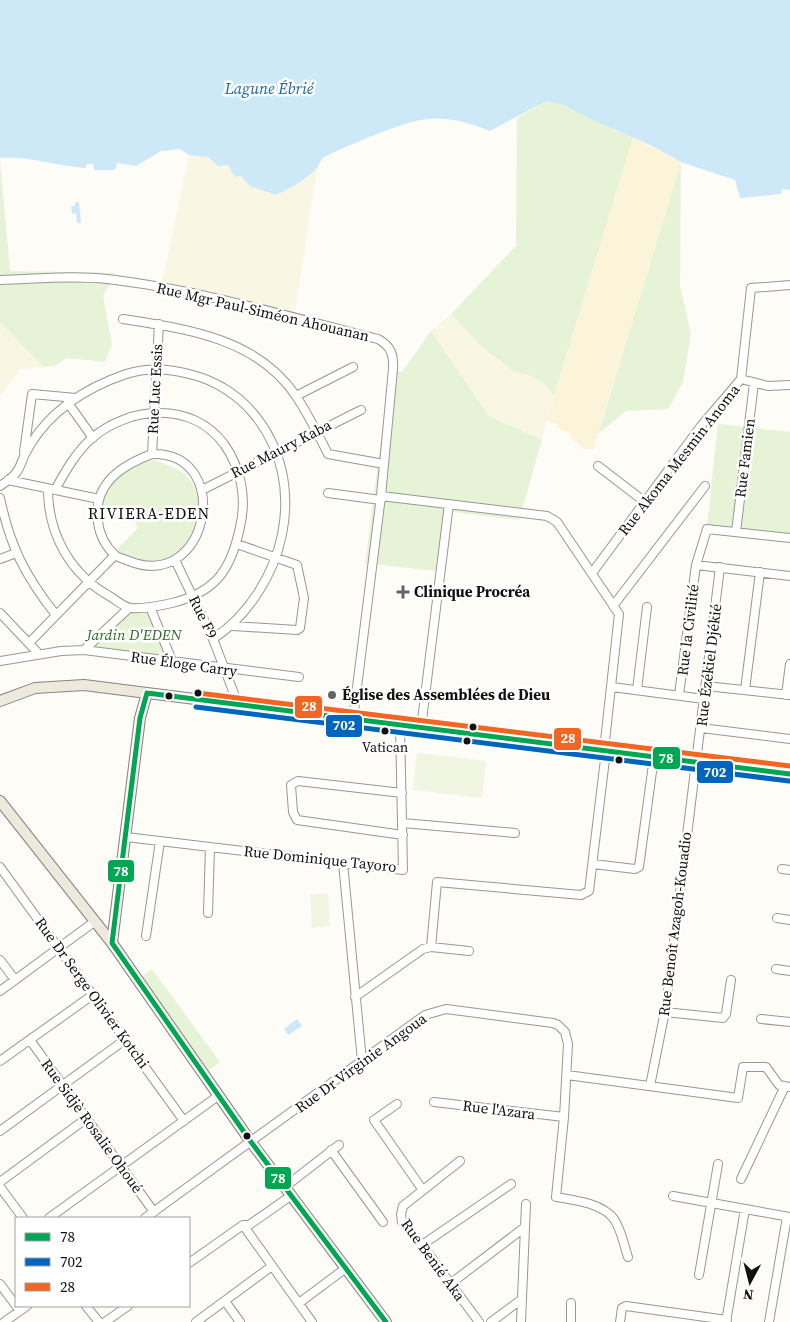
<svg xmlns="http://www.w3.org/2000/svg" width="790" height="1322" font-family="'Source Serif 4',serif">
<rect width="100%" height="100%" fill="#fdfcf7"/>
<!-- farmland -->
<path fill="#f9f7e4" d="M189 155 208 157 218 166 228 165 235 177 241 176 250 186 305 179 317 169 295 312 162 282Z
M451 314 483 348 515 372 528 375 543 383 554 396 542 440 489 416 431 331Z
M0 322 44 367 20 369 0 396Z"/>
<!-- green -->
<path fill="#e7f3d7" d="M546 101 564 105 633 138 554 396 543 383 528 375 515 372 483 348 451 314 516 246 517 118Z
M0 161 10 271 116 273 103 296 112 344 105 362 66 358 57 365 44 367 0 322Z
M681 162 680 286 691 334 683 382 668 409 626 411 598 434Z
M431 331 489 416 542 440 519 520 452 512 445 572 382 565H365L390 369 402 372Z
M718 424 790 432V536L707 526Z
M153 460C191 470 208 490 194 530 192 535 190 543 187 548 178 560 152 566 138 563 131 561 123 556 117 553L118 548 138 528 131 514 101 505C109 480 127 466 153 460Z
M129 611 147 613 167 660 91 651Z
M152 969 220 1062 207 1072 142 977Z"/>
<!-- sand -->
<path fill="#fcf4d9" d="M633 138 681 162 600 425 594 450 583 449 571 437V434L557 427V424L547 421Z"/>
<!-- pitch -->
<path fill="#f0f6e1" d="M417 753 486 761 482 798 413 790Z
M328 893 330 926 312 928 310 895Z"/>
<!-- water -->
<path fill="#cde8f7" d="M0 0H790V190L782 189 781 194 740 198 735 180 681 162 652 146 591 119 564 105 546 101 490 131C440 111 420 117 372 136 355 143 339 149 323 158 319 161 319 167 315 170 304 181 290 188 276 195L250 186 241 176 235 177 228 165 218 166 208 157 189 155 180 149 161 151 136 166 117 163 115 170H94L93 164H86V168C57 166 29 156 0 158Z
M75 202H79L81 223H77L76 213 72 214 71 206H75Z
M297 1019 302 1026 288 1035 284 1029Z"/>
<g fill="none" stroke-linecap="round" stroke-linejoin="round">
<defs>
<path id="minor" d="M0 280C35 279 72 275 107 279 196 289 290 317 378 339 391 346 394 355 393 369L381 496 353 719
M123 319C187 329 257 338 296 396 308 414 318 434 328 454L384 464
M741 379 768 386 790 385
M296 396 353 367
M68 403 93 438
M24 452 32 394 76 398
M152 454C235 452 209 593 129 561 125 559 118 558 115 555 95 537 91 503 108 482 119 468 136 460 152 454Z
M152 454 159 324
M598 466 645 502
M8 480 99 499
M0 486C26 469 16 467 30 445 52 409 88 387 126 374 148 367 172 369 193 375 216 381 238 395 253 413 312 483 285 590 213 639
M48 489C48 535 71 575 111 597 117 601 124 607 131 608 145 609 159 606 172 603 216 592 231 570 240 527 247 498 241 468 224 444 192 401 130 406 92 438 76 452 65 472 55 490
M202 490 361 410
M328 493 381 500
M381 496 547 516 557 522 619 614 604 750
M0 498C10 546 25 576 56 615
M736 532 754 383
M0 559 16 553
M175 560 213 639 238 704
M696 565 790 576
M592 573 701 426 741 379 751 288 790 285
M613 606 705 486
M150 607 173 663
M0 613 39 654
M233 626 297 630 300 628 304 598 297 565 237 544
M29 643 115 555
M84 650 129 608
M0 661 61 651 84 650 299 677
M706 686 790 695
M612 687 704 699
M637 690 647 607
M745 690 760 572
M679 695 696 565 707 529 790 538
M786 695 790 664
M421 728 449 504
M701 728 790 739
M402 793 298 781 291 785 293 812 297 820 403 835
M403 823 515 833
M126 837 403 870 400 726
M343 863 362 1061
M593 864 635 869 639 867 654 757
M0 867 184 1121
M782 869 790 870
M208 913 210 847
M777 918 790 920
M146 936 160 841
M431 947 437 882 581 895 589 891 606 751
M0 960 15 980
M776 969 790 971
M0 991 94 922
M355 997 423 949 431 947 469 951
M665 1012 723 1018 726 1014 731 980
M761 1019 790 1022
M30 1040 154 1212
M0 1061 94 994
M567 1075 738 1098 743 1067H766L779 1085 790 1087
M650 1086 666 1006 720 567
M434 1102 564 1117
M397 1104 374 1120 422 1189
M0 1131 126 1039
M331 1150 383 1222
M460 1161 403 1206 401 1214 402 1222 422 1245 479 1322
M741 1179 785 1086
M0 1182 87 1118
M286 1186 339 1145
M0 1187 23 1218
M673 1196 790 1217
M49 1218 218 1096
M145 1218 425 1015 446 1009 553 1023 558 1025 565 1032 568 1044 564 1117 556 1197C574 1200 602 1203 614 1219 621 1229 624 1245 628 1257
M243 1225 312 1322
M422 1245 511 1184
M189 1263 243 1225H249L292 1195
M699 1275 718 1164
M0 1284 20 1311
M450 1284 525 1227
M225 1301 240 1322
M299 1303 346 1268
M86 1306 99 1322
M4 1322 27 1306
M105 1322 128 1306
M196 1322 272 1266
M491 1322 522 1299
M521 1322 526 1204
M571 1322V1303
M620 1322 622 1308 626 1306 727 1320
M726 1322 745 1209
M769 1322 787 1217"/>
<path id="major" d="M0 701 35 688 84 685 790 774
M0 801 112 943 251 1142 386 1322
M112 943 140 718 147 693"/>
</defs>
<!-- minor casing -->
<use href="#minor" stroke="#979795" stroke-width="10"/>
<!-- major casing -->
<use href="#major" stroke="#858482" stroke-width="12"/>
<!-- minor -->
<use href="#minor" stroke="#fffffe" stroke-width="8"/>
<!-- major -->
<use href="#major" stroke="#ede9dc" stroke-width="10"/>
<defs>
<path id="bus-1" d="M147 693 140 718 112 943 251 1142 386 1322
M147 693 790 774"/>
<path id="bus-2" d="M196 707 789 781"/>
<path id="bus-3" d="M198 693 790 766"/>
</defs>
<!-- bus-1 casing -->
<use href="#bus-1" stroke="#fff" stroke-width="9"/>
<!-- bus-2 casing -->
<use href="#bus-2" stroke="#fff" stroke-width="9"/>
<!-- bus-3 casing -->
<use href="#bus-3" stroke="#fff" stroke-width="9"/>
<!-- bus-1 -->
<use href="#bus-1" stroke="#00a651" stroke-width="5"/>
<!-- bus-2 -->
<use href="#bus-2" stroke="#0065bd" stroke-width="5"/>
<!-- bus-3 -->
<use href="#bus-3" stroke="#f26522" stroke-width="5"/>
</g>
<!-- markers -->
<g fill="#646362" stroke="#fff" stroke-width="2">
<path d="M400.5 584.5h5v5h5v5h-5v5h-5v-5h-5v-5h5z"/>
<circle cx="332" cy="695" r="5"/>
</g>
<g fill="#111" stroke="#fff" stroke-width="2">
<circle cx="198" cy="693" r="4.5"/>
<circle cx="169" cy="696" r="4.5"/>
<circle cx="473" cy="727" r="4.5"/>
<circle cx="385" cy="731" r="4.5"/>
<circle cx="467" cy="741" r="4.5"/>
<circle cx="619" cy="760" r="4.5"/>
<circle cx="247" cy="1136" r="4.5"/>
</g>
<g text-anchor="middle" stroke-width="5" stroke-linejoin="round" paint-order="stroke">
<!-- bus labels -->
<g font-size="14" fill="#111" stroke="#fff">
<text x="385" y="752">Vatican</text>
</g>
<!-- street labels -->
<g font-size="15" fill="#111" stroke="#fff">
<text transform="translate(263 312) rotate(13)" y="5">Rue Mgr Paul-Siméon Ahouanan</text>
<text transform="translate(155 389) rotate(-87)" y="5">Rue Luc Essis</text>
<text transform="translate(281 449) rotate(-27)" y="5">Rue Maury Kaba</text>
<text transform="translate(745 458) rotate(-83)" y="5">Rue Famien</text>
<text transform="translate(679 460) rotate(-52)" y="5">Rue Akoma Mesmin Anoma</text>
<text transform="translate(203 617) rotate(64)" y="5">Rue F9</text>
<text transform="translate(688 630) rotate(-83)" y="5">Rue la Civilité</text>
<text transform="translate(184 664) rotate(8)" y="5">Rue Éloge Carry</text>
<text transform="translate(709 665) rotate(-83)" y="5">Rue Ézékiel Djékié</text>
<text transform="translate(320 859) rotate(6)" y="5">Rue Dominique Tayoro</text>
<text transform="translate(675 924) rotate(-83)" y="5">Rue Benoît Azagoh-Kouadio</text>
<text transform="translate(92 993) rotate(54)" y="5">Rue Dr Serge Olivier Kotchi</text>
<text transform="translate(361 1063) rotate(-36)" y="5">Rue Dr Virginie Angoua</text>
<text transform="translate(499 1110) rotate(7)" y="5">Rue l'Azara</text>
<text transform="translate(92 1126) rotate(54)" y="5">Rue Sidjè Rosalie Ohoué</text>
<text transform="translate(433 1260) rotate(54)" y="5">Rue Benié Aka</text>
</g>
<!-- poi labels -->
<g font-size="15" font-weight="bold" fill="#111" stroke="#fff" text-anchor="start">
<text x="414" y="597">Clinique Procréa</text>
<text x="342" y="700">Église des Assemblées de Dieu</text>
</g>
<!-- park labels -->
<g font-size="15" font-style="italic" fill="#2f6b1f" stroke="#fff">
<text x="134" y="640">Jardin D'EDEN</text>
</g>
<!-- water labels -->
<g font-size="16" font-style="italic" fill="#1768a6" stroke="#fff">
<text x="269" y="94">Lagune Ébrié</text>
</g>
<!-- neighbourhood labels -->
<g font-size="16" letter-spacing="1" fill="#111" stroke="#fff">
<text x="149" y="519">RIVIERA-EDEN</text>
</g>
</g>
<g stroke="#fff" stroke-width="2">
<rect x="294" y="695" width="29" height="24" rx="5" fill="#f26522"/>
<rect x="325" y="714" width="38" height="24" rx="5" fill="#0065bd"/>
<rect x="553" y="727" width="29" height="24" rx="5" fill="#f26522"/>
<rect x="652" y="746" width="29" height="24" rx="5" fill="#00a651"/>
<rect x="696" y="760" width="38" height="24" rx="5" fill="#0065bd"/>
<rect x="107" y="859" width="28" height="24" rx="5" fill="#00a651"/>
<rect x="264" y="1166" width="28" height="24" rx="5" fill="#00a651"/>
</g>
<g font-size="14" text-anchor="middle" font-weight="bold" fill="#fff">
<text x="309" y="711">28</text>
<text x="344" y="730">702</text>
<text x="568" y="743">28</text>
<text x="666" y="763">78</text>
<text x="715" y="777">702</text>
<text x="121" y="876">78</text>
<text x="278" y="1183">78</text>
</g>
<!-- legend -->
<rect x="15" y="1217" width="175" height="90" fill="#ffffff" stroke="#a0a0a0"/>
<rect x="25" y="1233" width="25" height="8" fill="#00a651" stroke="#a0a0a0"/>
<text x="60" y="1242" font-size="15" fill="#111111">78</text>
<rect x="25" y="1258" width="25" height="8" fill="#0065bd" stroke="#a0a0a0"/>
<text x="60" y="1267" font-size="15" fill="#111111">702</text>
<rect x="25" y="1283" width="25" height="8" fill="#f26522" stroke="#a0a0a0"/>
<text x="60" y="1292" font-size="15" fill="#111111">28</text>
<!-- north arrow -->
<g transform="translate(750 1282) rotate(187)" stroke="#ffffff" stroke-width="4" paint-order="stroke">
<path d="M0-4L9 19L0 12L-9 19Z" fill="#111111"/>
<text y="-8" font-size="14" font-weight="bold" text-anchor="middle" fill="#111111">N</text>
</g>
</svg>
